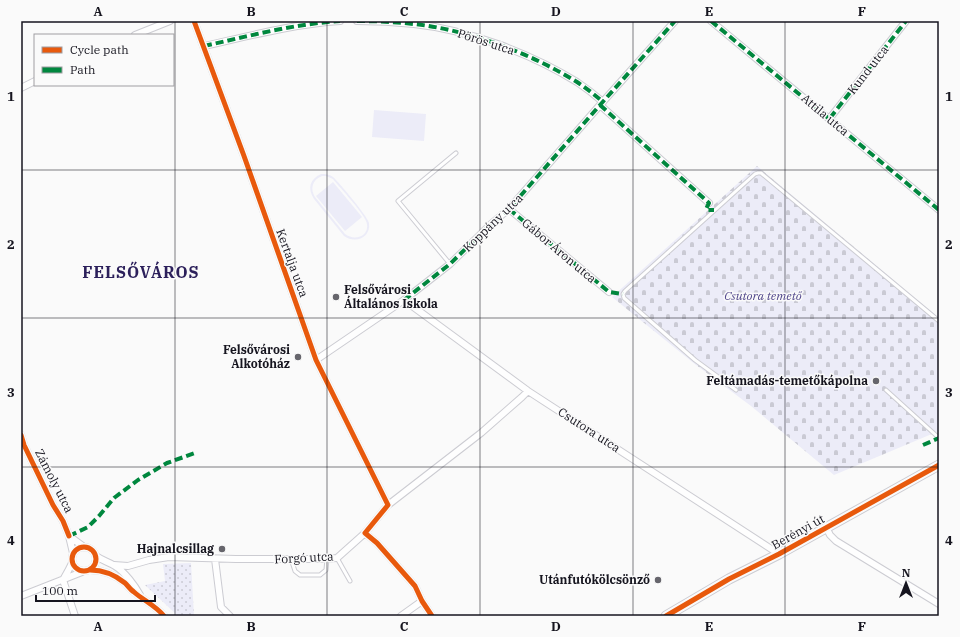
<svg xmlns="http://www.w3.org/2000/svg" width="960" height="637" font-family="'IBM Plex Serif',serif">
<defs>
<pattern id="grass-dots" width="8" height="8" patternUnits="userSpaceOnUse"><rect width="8" height="8" fill="#ececf8"/><path d="M2 2h.1M6 6h.1" fill="none" stroke="#cacad4" stroke-width="1.8" stroke-linecap="round"/></pattern>
<pattern id="cemetery-stones" width="16" height="16" patternUnits="userSpaceOnUse"><rect width="16" height="16" fill="#ececf8"/><path d="M2 7V4a2 2 0 0 1 4 0v3zM10 15v-3a2 2 0 0 1 4 0v3z" fill="#cacad4"/></pattern>
</defs>
<rect width="100%" height="100%" fill="#fafafa"/>
<!-- grass -->
<path fill="url(#grass-dots)" d="M191 563 194 616H178L145 585 165 581 163 564Z"/>
<!-- cemetery -->
<path fill="url(#cemetery-stones)" d="M757 166 939 318V431L834 475 751 406 696 365 612 297Z"/>
<!-- pitch -->
<path fill="#ececf8" fill-rule="evenodd" d="M374 110 426 114 424 141 372 137Z
M321 174C325 174 329 174 333 177 338 181 368 217 369 223 371 238 355 244 344 236L314 199C307 188 310 179 321 174ZM322 176H326L333 179C340 188 366 215 367 224 369 237 354 241 345 234L315 197C310 189 312 180 322 176Z
M333 182 362 217 345 231 316 196Z"/>
<g fill="none" stroke-linecap="round" stroke-linejoin="round">
<defs>
<path id="lane" d="M450 264 398 201 456 153
M736 390 695 360 624 298 623 294 625 291 755 174 758 173H761L939 321
M886 390 939 438
M337 558 350 581
M291 559 295 571 300 575H320L326 570 327 558"/>
<path id="street" d="M194 21 244 156 316 360 388 505
M357 21C376 21 395 22 414 24 469 30 530 53 577 82 586 88 595 95 603 102
M711 21 939 210
M135 35 170 21
M204 46C249 36 294 24 340 21
M21 88 35 81
M600 105 709 203
M830 118 906 21
M509 209 609 292
M404 300 528 391 779 554
M316 360 404 300 450 264 491 224 509 209 600 105 675 21
M21 435 24 445 53 505 63 521 69 536 73 553
M826 527 830 535 836 541 939 604
M365 533 377 543 415 586 422 601 432 616
M69 536 84 547
M72 559a12 12 0 1 1 24 0a12 12 0 1 1-24 0Z
M96 556C103 561 109 562 115 566 125 572 135 586 140 595
M215 559 221 607 230 616
M114 565 128 566 149 560 169 557 236 559H317L337 558 365 533 388 505 481 433 522 397 528 391
M90 570C104 570 114 574 125 583 128 586 131 590 134 592 143 600 156 606 164 616
M63 580 75 616
M63 580 68 571 72 563
M21 596 82 572
M401 616 422 601"/>
<path id="secondary" d="M666 616 729 579 779 554 939 465"/>
</defs>
<!-- lane casing -->
<use href="#lane" stroke="#ccccd2" stroke-width="5"/>
<!-- street casing -->
<use href="#street" stroke="#ccccd2" stroke-width="8"/>
<!-- secondary casing -->
<use href="#secondary" stroke="#ccccd2" stroke-width="11"/>
<!-- lane -->
<use href="#lane" stroke="#fefefe" stroke-width="3"/>
<!-- street -->
<use href="#street" stroke="#fefefe" stroke-width="6"/>
<!-- secondary -->
<use href="#secondary" stroke="#fafafc" stroke-width="9"/>
<!-- quiet -->
<path stroke="#00873e" stroke-width="4" stroke-dasharray="8 4" stroke-linecap="butt" d="M357 21C376 21 395 22 414 24 469 30 530 53 577 82 586 88 595 95 603 102
M711 21 939 210
M204 46C249 36 294 24 340 21
M600 105 709 203 706 209 708 210H714
M830 118 906 21
M509 209 609 292 623 294
M404 300 450 264 491 224 509 209 600 105 675 21
M923 445 939 438
M69 536 88 527 99 516 114 498 138 480 167 463 195 453"/>
<defs>
<path id="cycleway" d="M194 21 244 156 316 360 388 505 365 533 377 543 415 586 422 601 432 616
M21 435 24 445 53 505 63 521 69 536
M72 559a12 12 0 1 1 24 0a12 12 0 1 1-24 0Z
M90 570C104 570 114 574 125 583 128 586 131 590 134 592 143 600 156 606 164 616
M666 616 729 579 779 554 939 465"/>
</defs>
<!-- cycleway casing -->
<use href="#cycleway" stroke="#fafafa" stroke-width="8"/>
<!-- cycleway -->
<use href="#cycleway" stroke="#e8590c" stroke-width="5"/>
</g>
<!-- grid -->
<path fill="none" stroke="#16151f" stroke-width="1" stroke-opacity="0.55" d="M175 21V616M327 21V616M480 21V616M633 21V616M785 21V616M21 170H939M21 318H939M21 467H939"/>
<!-- markers -->
<g fill="#66656c" stroke="#fafafa" stroke-width="1.5">
<circle cx="336" cy="297" r="4"/>
<circle cx="298" cy="357" r="4"/>
<circle cx="876" cy="381" r="4"/>
<circle cx="222" cy="549" r="4"/>
<circle cx="658" cy="580" r="4"/>
</g>
<g text-anchor="middle" stroke-width="3" stroke-linejoin="round" paint-order="stroke">
<!-- street labels -->
<g font-size="12" fill="#16151f" stroke="#fafafa">
<text transform="translate(486 42) rotate(18)" y="4">Pörös utca</text>
<text transform="translate(868 70) rotate(-52)" y="4">Kund utca</text>
<text transform="translate(825 115) rotate(40)" y="4">Attila utca</text>
<text transform="translate(493 223) rotate(-44)" y="4">Koppány utca</text>
<text transform="translate(559 251) rotate(40)" y="4">Gábor Áron utca</text>
<text transform="translate(292 263) rotate(70)" y="4">Kertalja utca</text>
<text transform="translate(589 430) rotate(33)" y="4">Csutora utca</text>
<text transform="translate(54 481) rotate(63)" y="4">Zámoly utca</text>
<text transform="translate(798 532) rotate(-29)" y="4">Berényi út</text>
<text transform="translate(304 558) rotate(-3)" y="4">Forgó utca</text>
</g>
<!-- poi labels -->
<g font-size="12" font-weight="bold" fill="#16151f" stroke="#fafafa" text-anchor="end">
<text x="344" y="294" text-anchor="start">Felsővárosi<tspan x="344" dy="14">Általános Iskola</tspan></text>
<text x="290" y="354">Felsővárosi<tspan x="290" dy="14">Alkotóház</tspan></text>
<text x="868" y="385">Feltámadás-temetőkápolna</text>
<text x="214" y="553">Hajnalcsillag</text>
<text x="650" y="584">Utánfutókölcsönző</text>
</g>
<!-- park labels -->
<g font-size="12" font-style="italic" fill="#50468a" stroke="#fafafa">
<text x="763" y="300">Csutora temető</text>
</g>
<!-- district labels -->
<g font-size="16" font-weight="bold" letter-spacing="1" fill="#2c205b" stroke="#fafafa">
<text x="141" y="278">FELSŐVÁROS</text>
</g>
</g>
<!-- border -->
<rect width="960" height="637" fill="none" stroke="#fafafa" stroke-width="44"/>
<!-- legend -->
<rect x="34" y="34" width="140" height="52" fill="#fafafa" stroke="#9f9ea2"/>
<rect x="42" y="47" width="20" height="6" fill="#e8590c" stroke="#9f9ea2"/>
<text x="70" y="54" font-size="12" fill="#16151f">Cycle path</text>
<rect x="42" y="67" width="20" height="6" fill="#00873e" stroke="#9f9ea2"/>
<text x="70" y="74" font-size="12" fill="#16151f">Path</text>
<!-- north arrow -->
<g transform="translate(906 583)" stroke="#fafafa" stroke-width="3" paint-order="stroke">
<path d="M0-3L7 15L0 10L-7 15Z" fill="#16151f"/>
<text y="-6" font-size="11" font-weight="bold" text-anchor="middle" fill="#16151f">N</text>
</g>
<!-- scale -->
<path d="M36 595v6h119v-6" fill="none" stroke="#16151f" stroke-width="2"/>
<text x="42" y="595" font-size="12" fill="#16151f" stroke="#fafafa" stroke-width="3" paint-order="stroke">100 m</text>
<rect x="22" y="22" width="916" height="593" fill="none" stroke="#16151f" stroke-width="1.5"/>
<g font-size="13" text-anchor="middle" font-weight="bold" fill="#16151f">
<text x="98" y="16">A</text>
<text x="251" y="16">B</text>
<text x="404" y="16">C</text>
<text x="556" y="16">D</text>
<text x="709" y="16">E</text>
<text x="862" y="16">F</text>
<text x="11" y="101">1</text>
<text x="949" y="101">1</text>
<text x="11" y="249">2</text>
<text x="949" y="249">2</text>
<text x="11" y="397">3</text>
<text x="949" y="397">3</text>
<text x="11" y="545">4</text>
<text x="949" y="545">4</text>
<text x="98" y="631">A</text>
<text x="251" y="631">B</text>
<text x="404" y="631">C</text>
<text x="556" y="631">D</text>
<text x="709" y="631">E</text>
<text x="862" y="631">F</text>
</g>
</svg>
